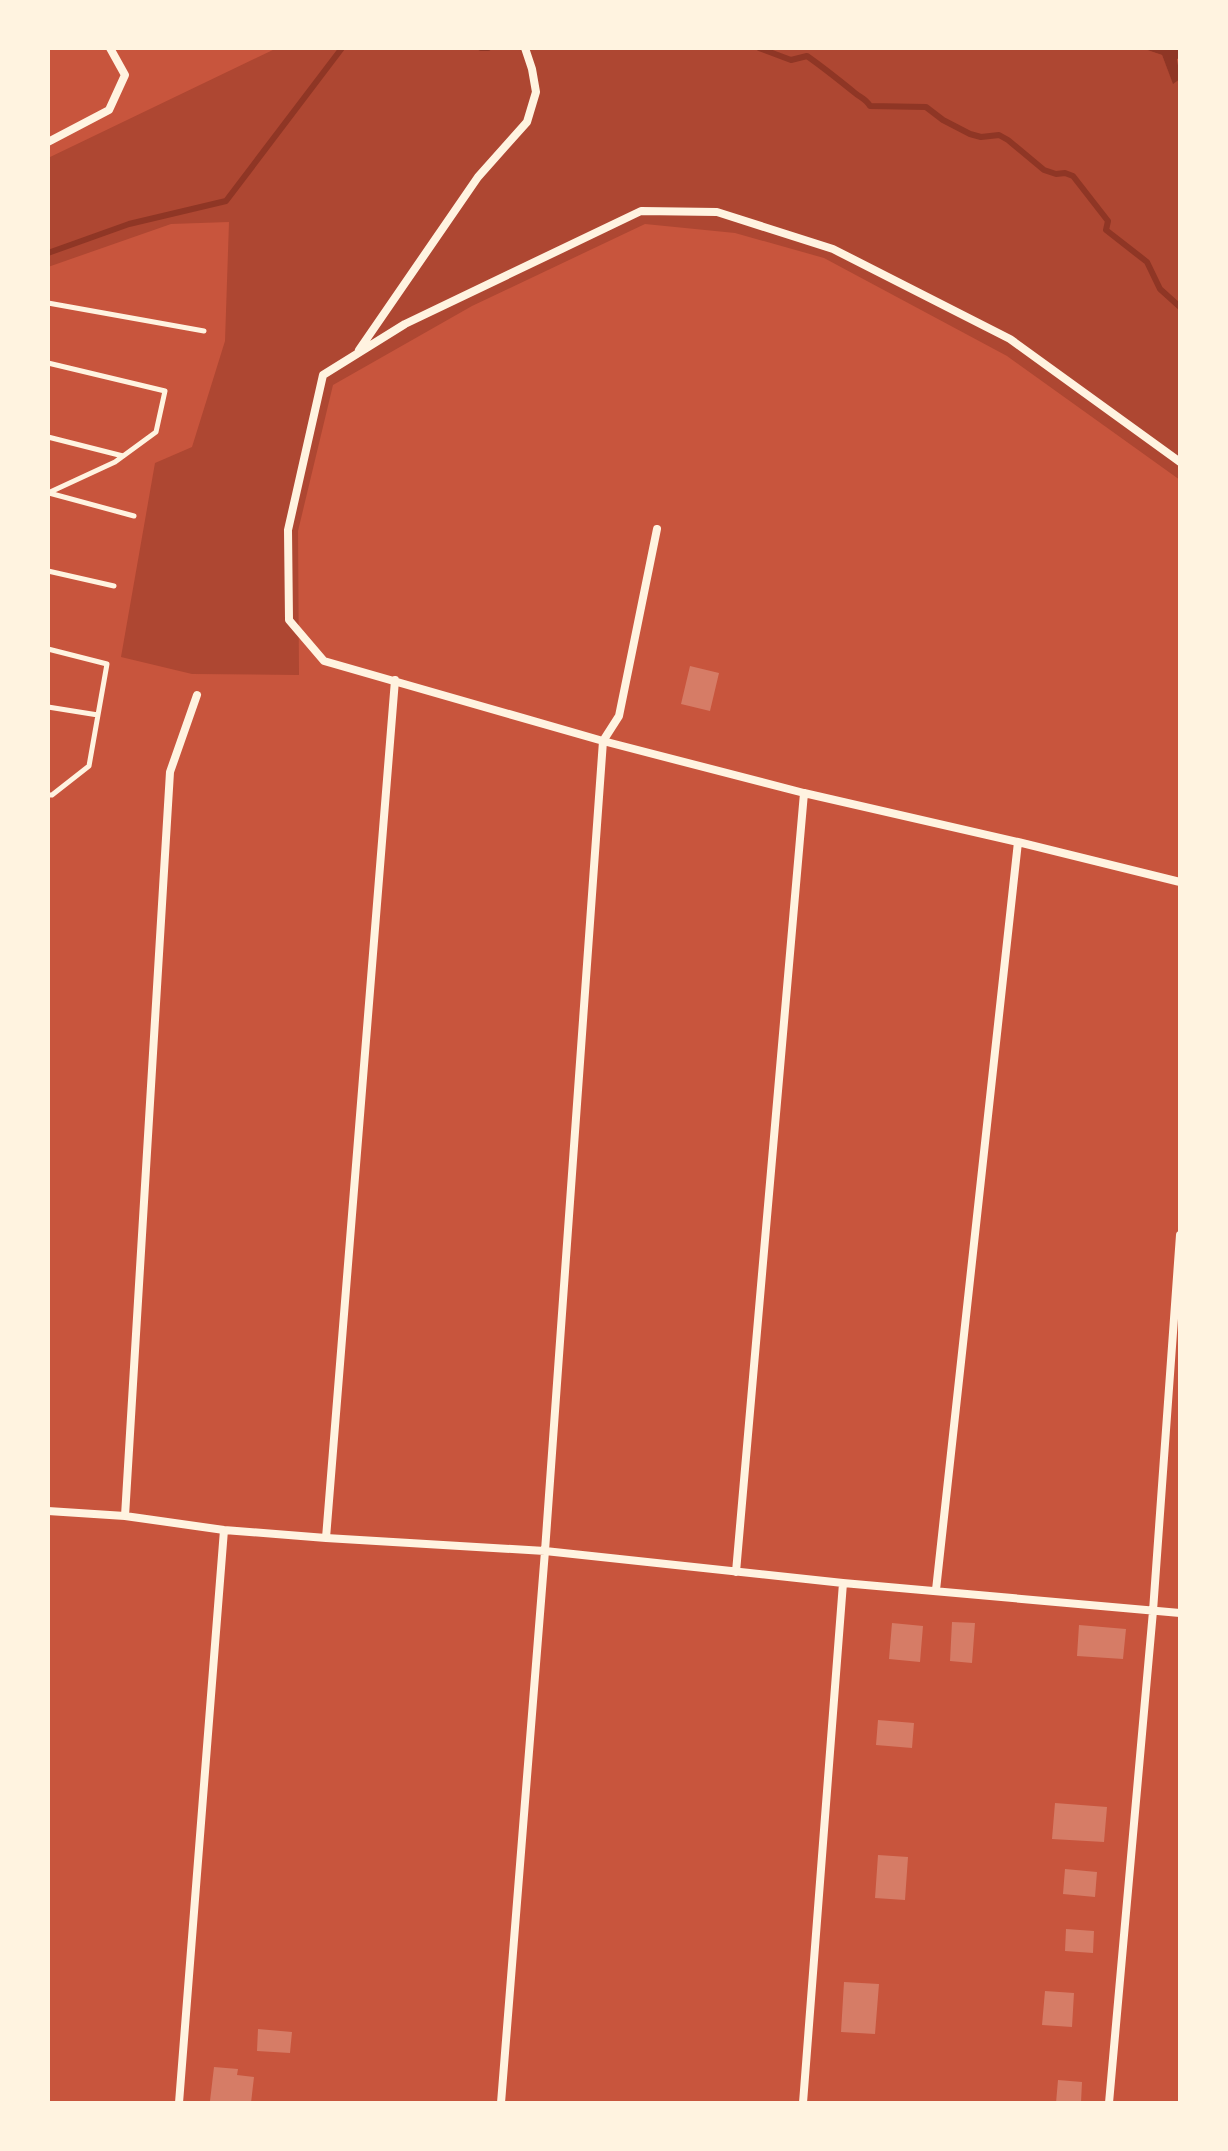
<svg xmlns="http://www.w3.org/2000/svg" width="1228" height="2151" font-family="'Noto Sans',sans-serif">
<rect width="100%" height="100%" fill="#c8553d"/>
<!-- green -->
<path fill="#ae4732" d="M277 48H1141L1162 55 1173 83 1180 79V480L1007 356 824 258 735 233 645 224 472 306 333 385 298 531 299 675 192 674 121 657 155 463 192 447 225 341 229 222 171 224 48 267V158Z"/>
<!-- water -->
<path fill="#8f3625" d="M1141 48H1180V58L1177 59 1180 79 1173 84 1162 55Z"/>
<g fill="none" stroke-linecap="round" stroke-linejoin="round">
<!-- stream -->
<path stroke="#8f3625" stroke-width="6" d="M481 48H488
M759 48 791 60 807 56C824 68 839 80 855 93 861 98 866 99 870 106L926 107 943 120 970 134 981 137 999 135 1008 140 1044 170 1056 174 1065 173 1073 176 1108 221 1106 230 1147 262 1160 289 1180 307
M48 253 129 224 226 201 342 48"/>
</g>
<!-- building -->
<path fill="#d67c66" d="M690 666 719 673 710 711 681 704Z
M952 1622 975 1623 972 1663 950 1661Z
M892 1623 923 1626 920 1662 889 1659Z
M1079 1625 1126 1629 1123 1659 1077 1656Z
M878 1720 914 1723 912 1748 876 1745Z
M1055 1803 1107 1807 1104 1842 1052 1839Z
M878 1855 908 1857 905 1900 875 1898Z
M1065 1869 1097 1872 1095 1897 1063 1894Z
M1066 1929 1094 1931 1093 1953 1065 1951Z
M844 1982 879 1984 875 2034 841 2032Z
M1045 1991 1074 1993 1072 2027 1042 2025Z
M258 2029 292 2032 290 2053 257 2051Z
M214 2067 238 2069 237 2075 254 2077 251 2103 210 2101Z
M1058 2080 1082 2082 1081 2103H1056Z"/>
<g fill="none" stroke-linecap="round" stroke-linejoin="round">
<!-- service -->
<path stroke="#fff3e0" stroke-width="5" d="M48 303 204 331
M48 363 165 391 156 432 115 462 48 493
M48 437 123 456
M49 493 134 516
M48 571 114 586
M48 649 107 664 89 766 52 795H48
M48 707 98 715"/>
<!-- minor -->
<path stroke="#fff3e0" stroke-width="8" d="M48 142 109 110 125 75 110 48
M359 350 478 177 527 122 536 92 532 69 525 48
M1180 462 1010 339 833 249 717 212 641 211 405 324 323 375 288 530 289 620 324 661 603 741 804 793 1018 842 1180 882
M48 1511 125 1516 224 1530 326 1538 545 1551 843 1583 1180 1613
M125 1516 170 772 197 695
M326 1538 395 680
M736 1572 804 793
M936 1590 1018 842
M179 2103 224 1530
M501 2103 545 1551 603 741 619 716 657 529
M803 2103 843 1583
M1109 2103 1153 1611 1180 1235"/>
</g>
<!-- border -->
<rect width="1228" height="2151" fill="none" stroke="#fff3e0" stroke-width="100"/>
</svg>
